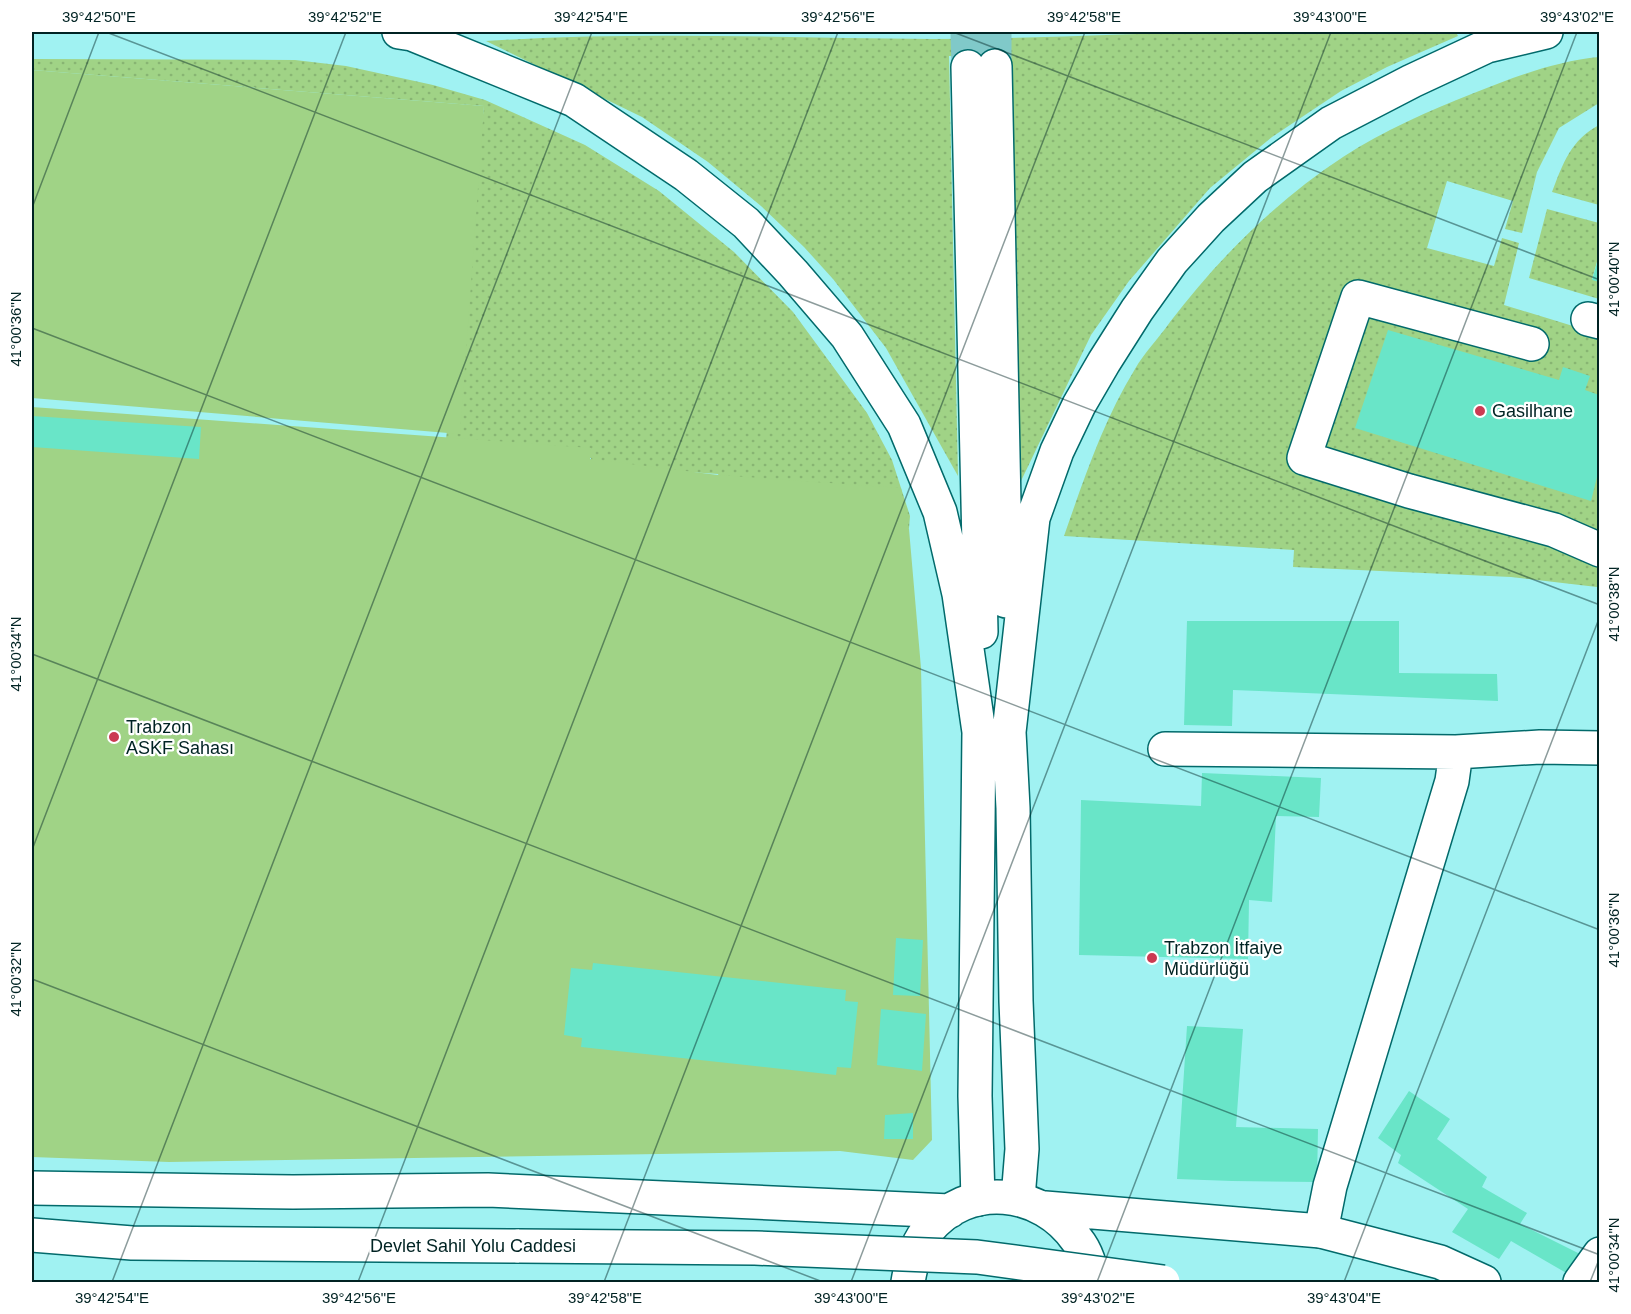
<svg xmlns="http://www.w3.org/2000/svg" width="1631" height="1314" font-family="Arial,sans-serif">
<defs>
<pattern id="grass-dots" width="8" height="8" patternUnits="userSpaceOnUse" patternTransform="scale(1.5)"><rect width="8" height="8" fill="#a0d386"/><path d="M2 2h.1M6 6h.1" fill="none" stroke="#88b573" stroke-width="1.8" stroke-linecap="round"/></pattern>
</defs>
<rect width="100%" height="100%" fill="#a0f2f2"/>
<!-- grass -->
<path fill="url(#grass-dots)" d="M1210 32H1456L1458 36 1387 67 1341 91 1272 137 1210 188 1129 281 1091 335 1021 481 1011 266 1007 59 949 56 958 476 886 348 833 279 804 247 761 206 708 162 642 117 486 41C635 31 783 38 932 39 1024 39 1117 34 1210 32Z
M1599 57V103L1559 128 1537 172 1522 233 1505 229 1513 201 1447 181 1427 248 1494 266 1502 238 1519 243 1504 305 1599 334 1600 572 1597 587 1511 577 1293 567 1294 550 1064 536C1084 479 1103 421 1135 369 1144 353 1159 338 1170 322 1219 258 1276 201 1343 157 1384 130 1429 111 1474 93 1514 77 1556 61 1599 57Z
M32 59 295 60 346 66 433 85 485 100 585 145 659 191 734 252 793 312 867 413 892 460 910 516 909 528 848 522 721 483 718 474 590 465 591 458 445 448 484 106 32 70Z
M1599 125V205L1552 192C1563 163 1571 140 1599 125Z
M1547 209 1599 223V255L1592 279 1599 282V299L1529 278Z"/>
<!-- pitch -->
<path fill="#a0d386" d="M32 70 484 106 460 434 32 398Z
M32 407 591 448 590 459 718 475 901 488 909 529 921 668 932 1140 913 1160 840 1151 169 1162 32 1157Z"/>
<!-- building -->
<path fill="#69e5c8" d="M1599 256V282L1592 280Z
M1388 330 1559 380 1563 367 1590 376 1585 390 1599 395V469L1591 501 1355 428Z
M32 416 201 427 199 459 32 447Z
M1187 621H1399V673L1497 674 1498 701 1233 690 1232 726 1184 725Z
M1202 773 1321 778 1319 817 1276 816 1272 902 1249 900 1248 959 1079 955 1081 800 1201 806Z
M896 938 923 940 920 996 893 995Z
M593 963 846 990 845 1001 858 1002 851 1068 837 1067 836 1075 581 1047 582 1038 564 1035 571 968 592 970Z
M881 1009 926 1014 922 1071 877 1065Z
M1187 1026 1243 1029 1236 1127 1318 1129 1317 1182 1232 1181 1177 1179Z
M1409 1091 1450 1119 1437 1139 1487 1177 1482 1187 1527 1213 1520 1224 1590 1259 1575 1278 1511 1241 1499 1259 1452 1232 1468 1209 1398 1163 1401 1155 1378 1138Z
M913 1113V1139H884L885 1115Z"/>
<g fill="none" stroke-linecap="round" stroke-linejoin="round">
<!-- highway-tunnel -->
<path stroke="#80c9c9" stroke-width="33" stroke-dasharray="33 16" stroke-linecap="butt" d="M967 32 968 67
M995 32V66"/>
<defs>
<path id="minor" d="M1588 319 1600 322
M1532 344 1358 297 1304 458 1409 491 1554 530 1600 550
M1165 749 1456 752
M1321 1231 1330 1186 1452 781 1456 752 1540 747 1600 748
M1580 1282 1600 1254"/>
<path id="major" d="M32 1188 293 1192 488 1190 950 1211
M1045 1208 1321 1231 1440 1262 1484 1282
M32 1235 132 1243 519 1246
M908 1282C911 1264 915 1247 927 1231 968 1180 1042 1189 1077 1240 1086 1251 1092 1268 1092 1282"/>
<path id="highway" d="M399 32 412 34 574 100 686 175 746 223 793 273 847 336 904 425 940 512 959 594 979 732 975 1096 978 1199
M995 66 1006 601
M968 67 981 632
M1018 1198 1022 1149 1016 1001 1013 808 1009 732 1033 518 1057 451 1079 405 1104 362 1137 310 1172 261 1211 218 1255 177 1331 123 1412 81 1487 46 1546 32"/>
</defs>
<!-- minor casing -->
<use href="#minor" stroke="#026a6b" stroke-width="36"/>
<!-- major casing -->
<use href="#major" stroke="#026a6b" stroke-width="36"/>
<!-- highway casing -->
<use href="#highway" stroke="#026a6b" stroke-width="36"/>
<!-- minor -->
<use href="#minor" stroke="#fff" stroke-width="33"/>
<!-- major -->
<use href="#major" stroke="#fff" stroke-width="33"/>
<!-- highway -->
<use href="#highway" stroke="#fff" stroke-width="33"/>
<defs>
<path id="major-bridge" d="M519 1246 755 1248 977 1257 1163 1282"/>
</defs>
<!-- major-bridge casing -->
<use href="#major-bridge" stroke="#026a6b" stroke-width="36" stroke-linecap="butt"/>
<!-- major-bridge -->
<use href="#major-bridge" stroke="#fff" stroke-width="33"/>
</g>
<!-- ticks -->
<path fill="none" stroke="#002323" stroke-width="1.5" stroke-opacity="0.45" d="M106 32 1600 605M953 32 1600 280M32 208 99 32M32 328 1600 930M32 654 1600 1255M32 850 346 32M32 979 823 1282M112 1282 592 32M358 1282 838 32M604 1282 1085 32M851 1282 1331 32M1097 1282 1577 32M1344 1282 1600 616M1590 1282 1600 1257"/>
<!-- markers -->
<g fill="#cb3a52" stroke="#fff" stroke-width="2">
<circle cx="1480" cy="411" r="6"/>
<circle cx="114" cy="737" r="6"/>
<circle cx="1152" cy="958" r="6"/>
</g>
<g text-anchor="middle" stroke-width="4.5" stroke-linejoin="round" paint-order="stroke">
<!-- poi labels -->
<g font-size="18" fill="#002323" stroke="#fff" text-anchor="start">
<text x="1492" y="417">Gasilhane</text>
<text x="126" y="733">Trabzon<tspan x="126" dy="21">ASKF Sahası</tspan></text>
<text x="1164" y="954">Trabzon İtfaiye<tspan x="1164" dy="21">Müdürlüğü</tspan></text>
</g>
<!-- street labels -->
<g font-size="18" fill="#002323" stroke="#fff">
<text x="473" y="1252">Devlet Sahil Yolu Caddesi</text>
</g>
</g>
<!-- border -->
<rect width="1631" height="1314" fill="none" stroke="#ffffff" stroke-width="66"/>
<rect x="33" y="33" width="1565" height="1248" fill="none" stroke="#002323" stroke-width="2"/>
<g font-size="15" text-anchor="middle" fill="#002323">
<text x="99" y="22">39°42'50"E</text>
<text x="345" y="22">39°42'52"E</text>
<text x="591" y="22">39°42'54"E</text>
<text x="838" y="22">39°42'56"E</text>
<text x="1084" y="22">39°42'58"E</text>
<text x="1330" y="22">39°43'00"E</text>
<text x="1577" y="22">39°43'02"E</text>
<text transform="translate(1614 279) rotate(-90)" y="5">41°00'40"N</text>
<text transform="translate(16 329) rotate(-90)" y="5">41°00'36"N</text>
<text transform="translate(1614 604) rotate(-90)" y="5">41°00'38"N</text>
<text transform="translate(16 654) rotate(-90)" y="5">41°00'34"N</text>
<text transform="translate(1614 930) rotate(-90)" y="5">41°00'36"N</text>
<text transform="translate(16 979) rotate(-90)" y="5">41°00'32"N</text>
<text transform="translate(1614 1255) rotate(-90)" y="5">41°00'34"N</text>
<text x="112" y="1303">39°42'54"E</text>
<text x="359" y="1303">39°42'56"E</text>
<text x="605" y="1303">39°42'58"E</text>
<text x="851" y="1303">39°43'00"E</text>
<text x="1098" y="1303">39°43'02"E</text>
<text x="1344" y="1303">39°43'04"E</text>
</g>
</svg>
